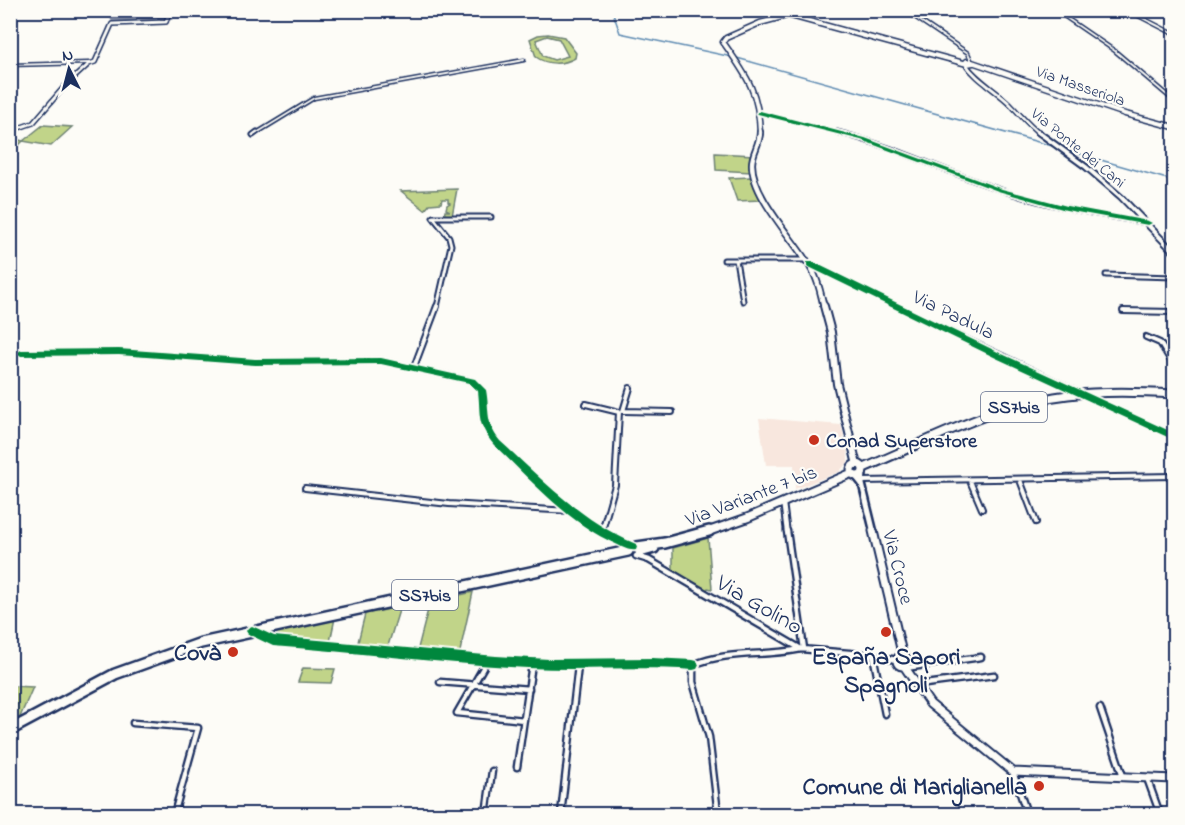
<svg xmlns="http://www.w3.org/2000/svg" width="1185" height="825" font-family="'Indie Flower',sans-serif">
<rect width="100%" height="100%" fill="#fdfcf7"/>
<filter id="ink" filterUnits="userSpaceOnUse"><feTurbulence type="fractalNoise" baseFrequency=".0167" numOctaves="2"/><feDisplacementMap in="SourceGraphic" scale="12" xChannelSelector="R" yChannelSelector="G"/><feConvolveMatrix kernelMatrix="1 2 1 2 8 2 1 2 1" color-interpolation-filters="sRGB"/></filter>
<g filter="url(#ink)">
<!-- built -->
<path fill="#f8e7de" d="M759 418 841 425 848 454V462L839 472 795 489 794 465H766Z"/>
<!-- green -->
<path fill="#c1d489" stroke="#6e8274" stroke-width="1.5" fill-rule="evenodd" d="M548 34 564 37 576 53 575 58C563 65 547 65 536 57L530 39 538 35ZM547 36 559 39 568 56 554 60 543 56 536 40Z
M43 125 72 127 51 146 23 141 11 153V138L23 141Z
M715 153 754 155 751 172 716 170Z
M751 177 761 200 737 201 729 178Z
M457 189 452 216H444L445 211H450L446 209 447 205 450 203 448 202V199H442L441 203 430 204 425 210 401 191Z
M708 538 712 589 708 588 706 591 673 572V548Z
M473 592 459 656 417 652 430 602Z
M400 607 387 649 357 646 365 614Z
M335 618 330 642 275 638 278 630Z
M303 668 335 669 331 683 298 682Z
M11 686 33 687 20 717 11 724Z"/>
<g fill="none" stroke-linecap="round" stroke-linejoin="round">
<!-- stream -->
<path stroke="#5e8bb2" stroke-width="1.5" d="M612 10 620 33 732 57
M737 58 1056 147
M1066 150 1174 181"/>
<!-- runway -->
<path fill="#8c96aa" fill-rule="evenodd" d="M166 11 172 12 174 16 172 20 118 23 112 22 110 18 112 14 118 13Z"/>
<defs>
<path id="minor-far3" d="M904 10 968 53 972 62
M1055 10 1115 51 1174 101
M1127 10 1174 34
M10 65 90 63
M760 113 843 134
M255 134 314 98 524 60"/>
<path id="minor-far2" d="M837 132C892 146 944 171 998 189 1046 206 1097 214 1147 223
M253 135 257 132
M724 260H807
M736 260 743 301
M810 264 899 307
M1106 275 1174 277
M437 307 451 245 449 237 433 217H491"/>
<path id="minor-far1" d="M896 306 1174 437
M1123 311 1174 312
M1146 337 1160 343 1174 366
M21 353 119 352 255 362 381 361 472 381 482 390C484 402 482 416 486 427 497 452 577 518 602 533
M414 367 437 306
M586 404 619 412 615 485 602 531
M623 411 630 388
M624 411 672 412
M1020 480 1036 522
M862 481 1174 476
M970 481 982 509
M305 488 449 504 570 511
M783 502 787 533"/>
<path id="minor" d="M600 531 632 547
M787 531 804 649
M636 556 649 560 801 649 873 655 896 660
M255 633 273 641 528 663 693 665
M873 655 885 714
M487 661 457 713 524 720
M905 668 981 657
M440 682 529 689
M918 685 994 675
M1100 708 1123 776
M133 723 198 728 174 814
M517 767 532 664
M1013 772 1027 814
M1147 778 1160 814
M486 814 492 771
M561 814 578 666
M718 814 709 737 693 682V665C728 650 765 657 801 649"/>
<path id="tertiary-far3" d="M965 63C976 80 996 90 1010 104 1020 114 1028 125 1040 134
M10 131 33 123 64 87 89 64 95 62 112 24 166 22 170 10"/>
<path id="tertiary-far2" d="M1038 132 1086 167 1121 197 1174 252"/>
<path id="tertiary-far1" d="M854 474 862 484 874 533
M862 484 863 474"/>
<path id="tertiary" d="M873 531 903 657
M897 661a5 5 0 1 1 10 0a5 5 0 1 1-10 0Z
M904 666 930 704 1013 772 1174 779"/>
<path id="secondary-far2" d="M769 10 967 64 973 63 967 61 965 63
M972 62 1125 114 1174 127
M760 134C759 92 747 76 723 42L726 38 760 23 786 16"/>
<path id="secondary-far1" d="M760 132C760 144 752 153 752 164 752 198 797 242 813 272 819 282 821 296 824 307"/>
<path id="secondary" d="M824 306 831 332 837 384 857 465"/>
<path id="primary-far1" d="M851 470a6 6 0 1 1 12 0a6 6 0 1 1-12 0Z
M864 468C928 441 999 403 1068 395 1103 391 1139 392 1174 394
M704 533 747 518 852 473"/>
<path id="primary" d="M637 547 665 543 709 531
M640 552 654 548
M10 730 115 674 201 643 628 551"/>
</defs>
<!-- minor-far3 casing -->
<use href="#minor-far3" stroke="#1b2f5e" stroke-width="5"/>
<!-- minor-far2 casing -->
<use href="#minor-far2" stroke="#1b2f5e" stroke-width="7"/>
<!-- minor-far1 casing -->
<use href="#minor-far1" stroke="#1b2f5e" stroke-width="8"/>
<!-- minor casing -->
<use href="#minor" stroke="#1b2f5e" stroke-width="9"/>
<!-- tertiary-far3 casing -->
<use href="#tertiary-far3" stroke="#1b2f5e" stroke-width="6"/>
<!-- tertiary-far2 casing -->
<use href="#tertiary-far2" stroke="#1b2f5e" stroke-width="8"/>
<!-- tertiary-far1 casing -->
<use href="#tertiary-far1" stroke="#1b2f5e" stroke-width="10"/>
<!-- tertiary casing -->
<use href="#tertiary" stroke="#1b2f5e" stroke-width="11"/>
<!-- secondary-far2 casing -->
<use href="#secondary-far2" stroke="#1b2f5e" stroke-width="7"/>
<!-- secondary-far1 casing -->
<use href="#secondary-far1" stroke="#1b2f5e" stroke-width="8"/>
<!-- secondary casing -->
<use href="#secondary" stroke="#1b2f5e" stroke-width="10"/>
<!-- primary-far1 casing -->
<use href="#primary-far1" stroke="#1b2f5e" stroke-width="11"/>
<!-- primary casing -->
<use href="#primary" stroke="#1b2f5e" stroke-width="14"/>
<!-- minor-far3 -->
<use href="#minor-far3" stroke="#fdfcf7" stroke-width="2"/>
<!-- minor-far2 -->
<use href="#minor-far2" stroke="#fdfcf7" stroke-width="3"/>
<!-- minor-far1 -->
<use href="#minor-far1" stroke="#fdfcf7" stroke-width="4"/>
<!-- minor -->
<use href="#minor" stroke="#fdfcf7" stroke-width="4.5"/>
<!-- tertiary-far3 -->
<use href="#tertiary-far3" stroke="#fdfcf7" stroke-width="3"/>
<!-- tertiary-far2 -->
<use href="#tertiary-far2" stroke="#fdfcf7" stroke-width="4"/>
<!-- tertiary-far1 -->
<use href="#tertiary-far1" stroke="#fdfcf7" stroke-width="5"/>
<!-- tertiary -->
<use href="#tertiary" stroke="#fdfcf7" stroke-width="7"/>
<!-- secondary-far2 -->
<use href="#secondary-far2" stroke="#fdfcf7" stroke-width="4"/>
<!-- secondary-far1 -->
<use href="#secondary-far1" stroke="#fdfcf7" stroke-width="4.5"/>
<!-- secondary -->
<use href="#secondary" stroke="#fdfcf7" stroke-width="6"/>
<!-- primary-far1 -->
<use href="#primary-far1" stroke="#fdfcf7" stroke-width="7"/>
<!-- primary -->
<use href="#primary" stroke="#fdfcf7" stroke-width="9"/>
<defs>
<path id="cycleway" d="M760 111 865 138 1002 189 1067 206 1148 221 1152 223 1148 225 1066 210 998 191 861 140 758 114 757 113Z
M807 262H813L1002 354 1174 433V440L996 358 807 266Z
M119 349 255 359 381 358 475 379 486 390C490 412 485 422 500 441 543 480 581 521 636 544L637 547 636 550C629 551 624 548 618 545 569 524 532 481 494 445 476 422 481 417 478 391L469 383 381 364 255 365 119 355 21 356 17 353 21 350Z
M252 626 274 636 496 656 549 659 652 658 693 660 697 661 699 665 697 669 693 670C638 666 583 671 528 668 443 664 358 652 273 646L248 634 246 631 248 628Z"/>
</defs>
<!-- cycleway casing -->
<use href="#cycleway" stroke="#fdfcf7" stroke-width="4"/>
<!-- cycleway -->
<use href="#cycleway" fill="#00873e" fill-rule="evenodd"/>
</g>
</g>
<!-- markers -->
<g fill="#c8321e" stroke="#fdfcf7" stroke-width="2">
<circle cx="814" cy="440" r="6"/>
<circle cx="886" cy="632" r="6"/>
<circle cx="233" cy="652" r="6"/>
<circle cx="1039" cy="786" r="6"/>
</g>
<g text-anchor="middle" stroke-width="4.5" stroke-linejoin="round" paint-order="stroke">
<!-- far-street labels -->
<g font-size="16" fill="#1b2f5e" stroke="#fdfcf7">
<text transform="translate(1081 85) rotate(19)" y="6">Via Masseriola</text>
<text transform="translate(1079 147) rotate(39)" y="6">Via Ponte dei Cani</text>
</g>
<!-- shield labels -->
<g fill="#fdfcf7" stroke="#5f6c8c" stroke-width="1.5">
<rect x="981" y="392" width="66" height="30" rx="4.5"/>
<rect x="392" y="580" width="66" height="30" rx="4.5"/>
</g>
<g font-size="18" font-weight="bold" fill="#1b2f5e">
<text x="1014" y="413">SS7bis</text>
<text x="425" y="601">SS7bis</text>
</g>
<!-- street labels -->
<g font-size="20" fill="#1b2f5e" stroke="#fdfcf7">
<text transform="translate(954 314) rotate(26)" y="7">Via Padula</text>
<text transform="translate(751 495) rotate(-21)" y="7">Via Variante 7 bis</text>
<text transform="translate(899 567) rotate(76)" y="7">Via Croce</text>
</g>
<!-- poi labels -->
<g font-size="20" font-weight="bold" fill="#1b2f5e" stroke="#fdfcf7" text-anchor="start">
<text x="826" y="447">Conad Superstore</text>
</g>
<!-- near-street labels -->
<g font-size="24" fill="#1b2f5e" stroke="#fdfcf7">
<text transform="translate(760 604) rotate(30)" y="8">Via Golino</text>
</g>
<!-- near-poi labels -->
<g font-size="24" font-weight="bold" fill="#1b2f5e" stroke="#fdfcf7" text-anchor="end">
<text x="221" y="660">Covà</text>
<text x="886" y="664" text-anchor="middle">España Sapori<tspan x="886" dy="28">Spagnoli</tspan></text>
<text x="1027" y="794">Comune di Mariglianella</text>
</g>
</g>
<!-- margin -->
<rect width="1185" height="825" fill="none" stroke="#fdfcf7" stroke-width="36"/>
<rect x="18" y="18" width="1149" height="789" fill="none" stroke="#1b2f5e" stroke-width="2" filter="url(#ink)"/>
<!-- north arrow -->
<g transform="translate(69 69) rotate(354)" stroke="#fdfcf7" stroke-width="4.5" paint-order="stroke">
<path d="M0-4.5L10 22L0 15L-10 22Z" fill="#1b2f5e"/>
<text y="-9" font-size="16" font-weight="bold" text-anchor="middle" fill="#1b2f5e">N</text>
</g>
</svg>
